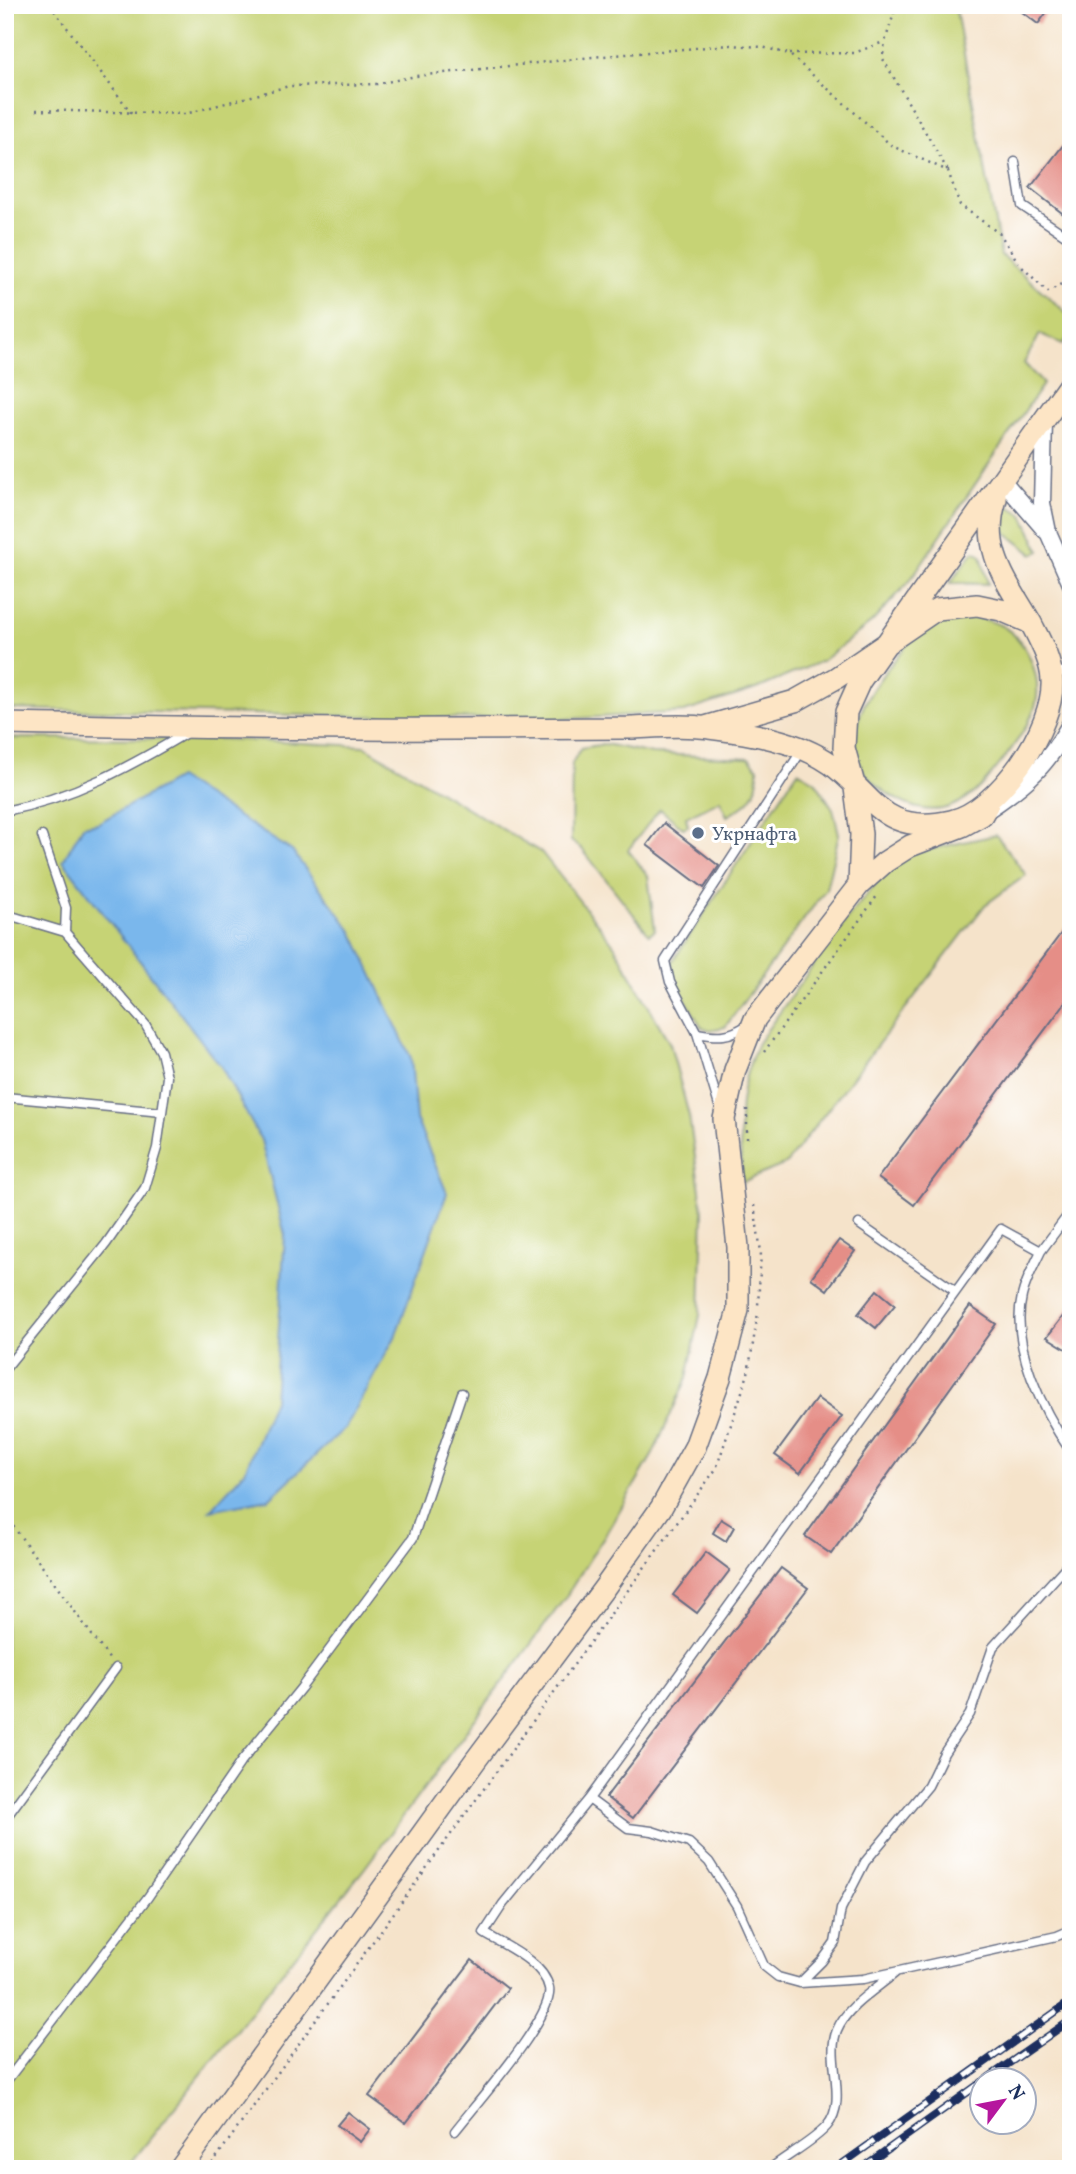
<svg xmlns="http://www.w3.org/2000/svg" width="1076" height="2174" font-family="Vollkorn,serif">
<rect width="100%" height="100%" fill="#fff"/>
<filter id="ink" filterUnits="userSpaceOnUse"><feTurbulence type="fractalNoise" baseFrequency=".0143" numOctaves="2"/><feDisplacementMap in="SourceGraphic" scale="14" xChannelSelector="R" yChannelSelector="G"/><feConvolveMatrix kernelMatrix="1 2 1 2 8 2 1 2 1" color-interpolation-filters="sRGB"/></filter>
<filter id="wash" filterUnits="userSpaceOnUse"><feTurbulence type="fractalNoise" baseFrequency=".00686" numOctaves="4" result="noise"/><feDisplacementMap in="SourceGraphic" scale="28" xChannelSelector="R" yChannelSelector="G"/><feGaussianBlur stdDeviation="1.57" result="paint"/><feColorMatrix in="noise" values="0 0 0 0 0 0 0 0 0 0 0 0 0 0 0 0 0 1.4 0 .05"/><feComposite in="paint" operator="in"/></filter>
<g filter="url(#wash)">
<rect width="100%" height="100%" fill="#f5e3ca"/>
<!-- green -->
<path fill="#c6d375" stroke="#70816a" stroke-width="2" d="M5 5H955L1001 255 1071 317V334L1063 344 1040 334 1024 363 1043 384 909 582 872 622 822 661 759 688 684 712 548 720 5 709Z
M1009 506 1023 515 1040 551 1033 554 996 525Z
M974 551 981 555 988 584 950 583Z
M966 615C978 618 991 620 1002 626 1030 642 1046 685 1032 715 1024 732 1012 749 1000 764 985 783 967 804 942 809 919 813 896 801 879 787 829 749 867 692 897 657 907 645 916 631 930 623 941 616 954 616 966 615Z
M5 738 222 739 364 746 542 853 614 945 670 1044 689 1116 703 1211 700 1315 687 1378 653 1454 608 1530 565 1598 364 1869 126 2169H5Z
M605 744 652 754 749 758 758 768C759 795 750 804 727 816L720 800 686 817 688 826 683 828 660 809 628 850 648 876 655 930 649 934 582 849 571 841 572 763 581 748Z
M798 771 815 781 833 809 839 834 826 889 725 1027 710 1030 701 1027 675 980 672 962Z
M996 835 1026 875 985 905 786 1164 742 1182C740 1127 734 1095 758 1043L841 926 890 866 908 854Z"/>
<!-- water -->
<path fill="#7ab7ec" stroke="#4a73a5" stroke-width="2" d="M178 778 292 851 352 931 411 1058 416 1119 447 1193 395 1337 346 1427 269 1499 210 1510 245 1471 274 1400 285 1235 261 1140 222 1068 63 861 83 826 98 823Z"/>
<g id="blocks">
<!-- building -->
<path fill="#e58e87" d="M1013 5H1052L1038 24Z
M1071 135V220L1030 188Z
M664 823 719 866 704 888 647 845Z
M1071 920V995L914 1205 878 1178Z
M839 1240 855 1251 827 1290 811 1278Z
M877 1290 895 1305 876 1328 858 1314Z
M970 1306 996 1324 831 1554 805 1536Z
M1071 1306V1352L1047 1337Z
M817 1398 842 1416 800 1473 775 1455Z
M721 1519 734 1527 726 1541 713 1533Z
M706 1552 730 1570 697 1613 673 1595Z
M781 1568 808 1588 633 1818 606 1797Z
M472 1960 508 1988 406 2123 369 2096Z
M348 2112 370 2129 360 2142 337 2125Z"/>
</g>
</g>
<g filter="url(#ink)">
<use href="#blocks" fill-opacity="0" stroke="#676e84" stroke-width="2"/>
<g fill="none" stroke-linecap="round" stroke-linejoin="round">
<defs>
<path id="service" d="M1015 162 1022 206 1071 239
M1053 670 1071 674
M5 811C73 798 129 767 188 732
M42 836 66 908 65 932
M5 914 65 932 145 1024 161 1052 167 1077 157 1148 145 1188 106 1244 5 1369
M697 1033C718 1037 730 1037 747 1025
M5 1097 162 1112
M720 1109 697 1033 670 982 665 961 802 750
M1071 1211 1041 1251 1001 1229 589 1799 628 1828 652 1831 689 1843 709 1862 737 1906 764 1966 778 1977 800 1983 863 1979 1057 1936 1071 1930
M859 1224 955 1291
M1041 1251C1034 1266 1026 1279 1022 1296 1010 1347 1043 1411 1071 1452
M5 1819 116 1668
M800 1983 822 1961 835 1943 841 1909 865 1862 928 1786 944 1753 970 1714 993 1647 1071 1561
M5 2083 148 1897 240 1763 301 1688 413 1538 462 1393
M455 2131C475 2105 555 2016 549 1988 544 1962 503 1945 484 1933L503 1904 589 1799
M770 2169C787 2155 813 2142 827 2126 849 2100 825 2058 837 2030 847 2006 876 1989 895 1973"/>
<path id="minor" d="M1044 421 1042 503 1048 532 1071 584
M1002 480 1046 531
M989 809C1030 781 1046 766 1071 723"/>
<path id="secondary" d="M996 499C980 549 1006 580 1031 623
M5 724C156 727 307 730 458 729 515 729 573 728 630 728 656 727 684 724 709 728 750 733 797 740 831 764 875 796 882 836 951 821 998 811 1055 727 1052 680 1051 660 1040 641 1031 623L1001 610 977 605 937 609 836 678 795 701 705 727
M859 885 861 834 855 788 844 748 846 712 860 681 1071 382
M180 2169 475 1761 605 1587 661 1508 695 1447 720 1378 738 1310V1247L724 1119 735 1070 755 1019 859 885 885 862 910 846 962 826 982 815 988 804"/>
</defs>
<!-- service casing -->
<use href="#service" stroke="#676e84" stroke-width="11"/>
<!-- minor casing -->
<use href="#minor" stroke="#676e84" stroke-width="19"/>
<!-- secondary casing -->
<use href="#secondary" stroke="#676e84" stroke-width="24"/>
<!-- path -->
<path stroke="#676e84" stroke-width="2.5" stroke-dasharray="2 5" stroke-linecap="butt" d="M50 5 133 115
M896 5C892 24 883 40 883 59L948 171
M789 54 854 53 881 43
M36 110 185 114 289 86 377 84 416 76 592 57 730 45 762 47 789 54 892 146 948 171 960 205 1000 234 1020 265 1048 292 1068 280 1071 283
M764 1052 877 896
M747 1139V1107
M754 1205 761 1252 758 1306
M5 1515 110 1660
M208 2169 716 1469 748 1374 758 1313"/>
<!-- service -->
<use href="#service" stroke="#fff" stroke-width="8"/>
<!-- minor -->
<use href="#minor" stroke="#fff" stroke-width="16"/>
<!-- secondary -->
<use href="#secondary" stroke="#fde5c5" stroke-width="21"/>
<defs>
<path id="rail" d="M985 2080 1071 2020
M835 2169 1071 2001
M860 2169 982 2082"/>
</defs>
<!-- rail casing -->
<use href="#rail" stroke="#1b2f5e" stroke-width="8"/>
<!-- rail -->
<use href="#rail" stroke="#fff" stroke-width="5" stroke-dasharray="16" stroke-linecap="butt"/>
</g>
</g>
<!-- markers -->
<circle fill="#5c6f8a" stroke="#fff" stroke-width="2.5" cx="698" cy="833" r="7"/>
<g text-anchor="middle" stroke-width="6" stroke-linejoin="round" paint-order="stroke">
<!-- service labels -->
<g font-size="19" fill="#4e5e75" stroke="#fff" text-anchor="start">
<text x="712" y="840">Укрнафта</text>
</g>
</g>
<!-- margin -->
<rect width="1076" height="2174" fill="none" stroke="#fff" stroke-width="28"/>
<!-- north arrow -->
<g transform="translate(1003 2101) rotate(58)"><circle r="33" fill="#ffffff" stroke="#a4acbf" stroke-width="2"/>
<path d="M0-5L12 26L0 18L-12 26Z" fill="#b5179e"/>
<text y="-10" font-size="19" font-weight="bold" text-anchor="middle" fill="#1b2f5e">N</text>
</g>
</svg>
